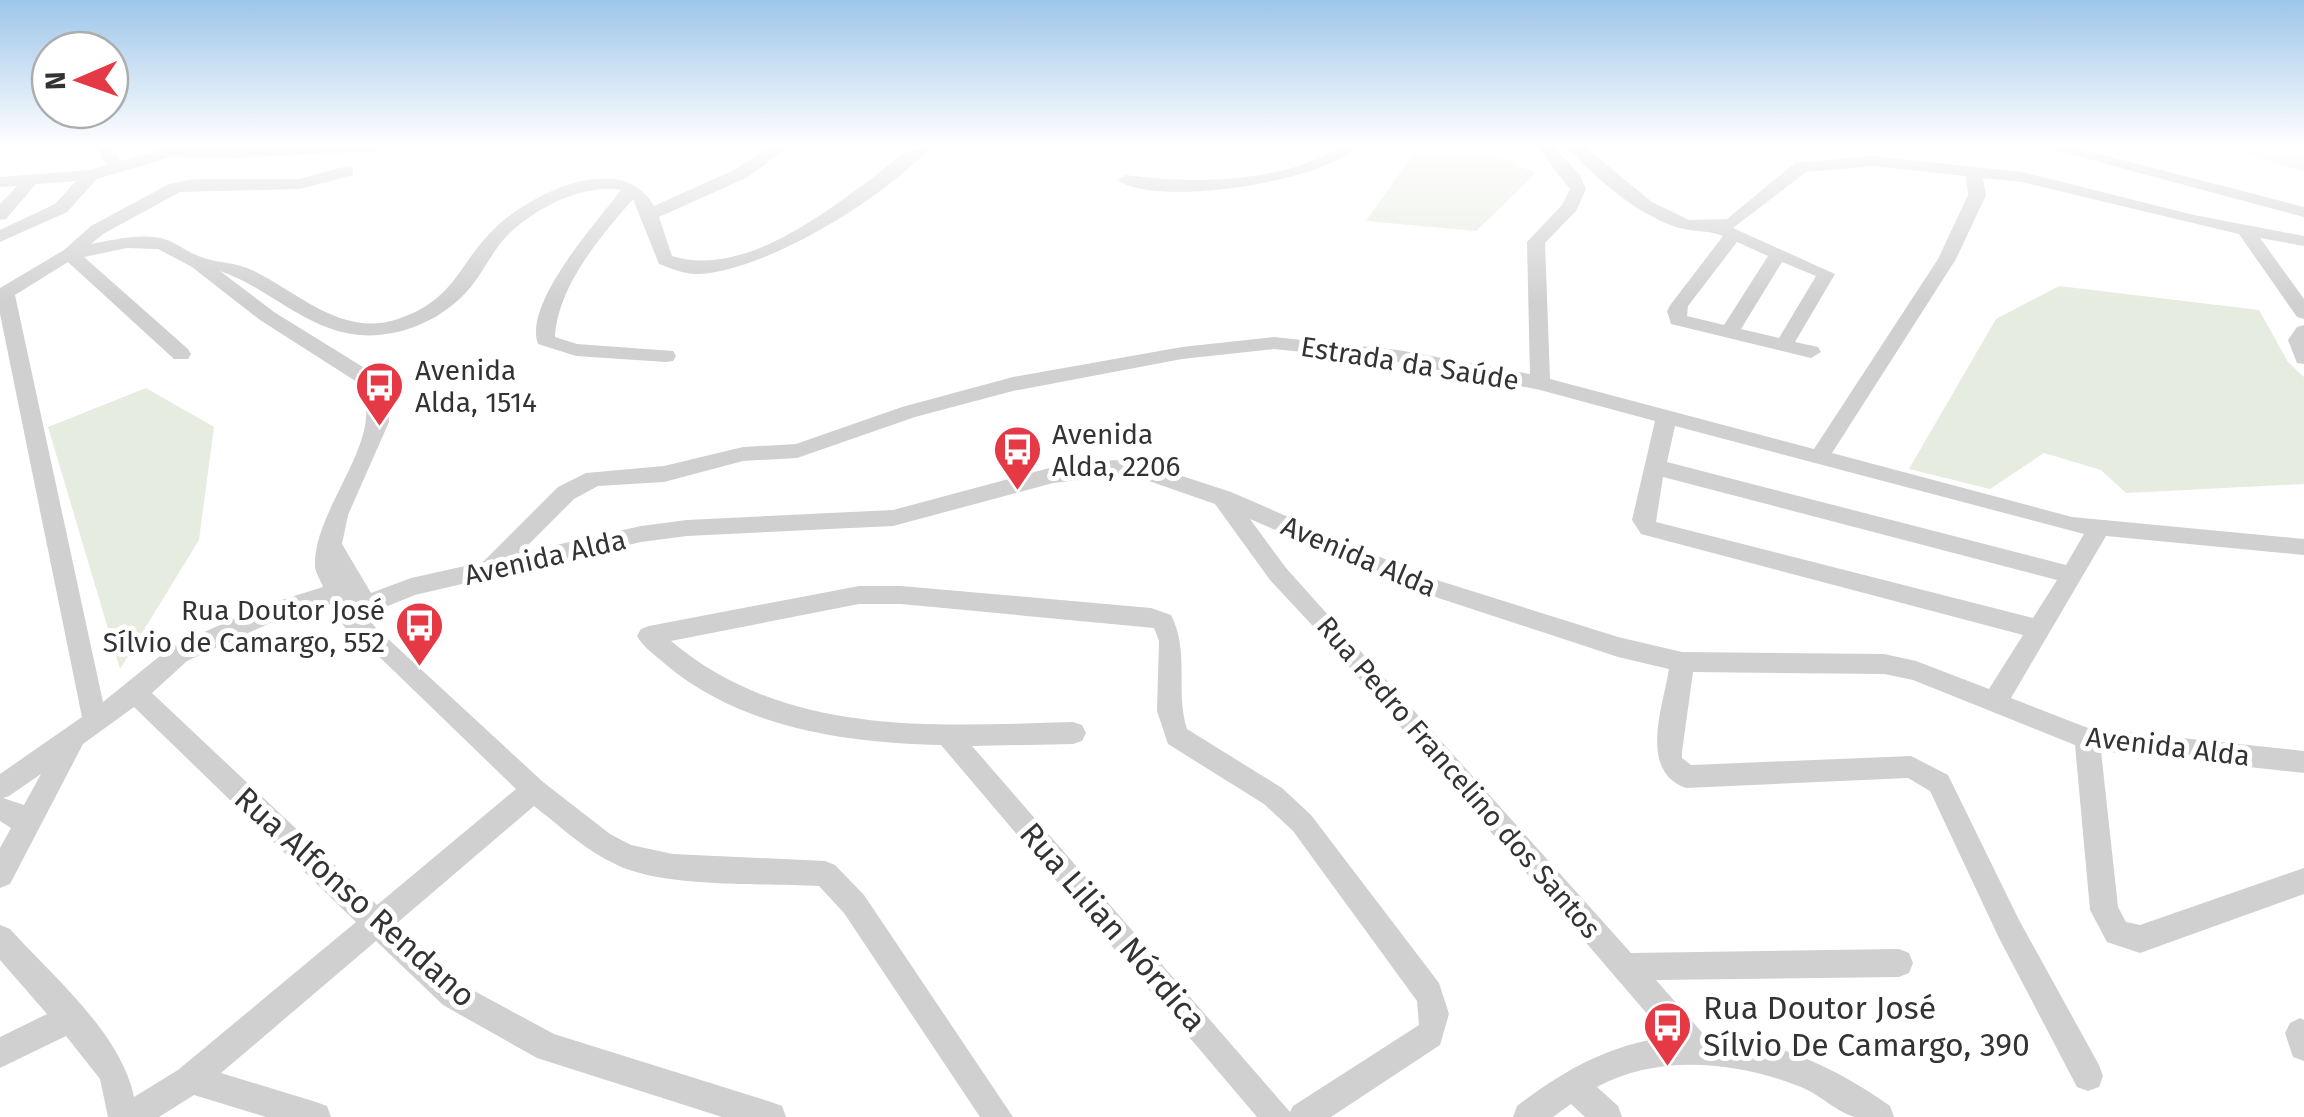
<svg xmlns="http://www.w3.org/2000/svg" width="2304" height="1117" font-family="'Fira Sans',sans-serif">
<rect width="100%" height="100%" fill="#fff"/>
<!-- green -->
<path fill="#e6ecdf" d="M2236 146H2304V172L2243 153Z
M1417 149 1486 152 1536 173 1476 231 1366 221Z
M2059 286 2259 310 2288 362 2304 377V484L2126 493 2101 470 2044 453 1990 489 1909 469 1996 319Z
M146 388 214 427 199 540 120 669 48 427Z"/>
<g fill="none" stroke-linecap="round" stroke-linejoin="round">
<!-- minor -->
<path fill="#d0d0d0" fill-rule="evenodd" d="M96 146H112L120 161 172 146H386L378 151 234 158 171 157 97 179 67 212 0 242V230L55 204 76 181 36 184 6 219 0 220V204L17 186 0 187V177L90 170 106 165Z
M770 146H789L748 177 659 217 672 256C739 277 815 220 867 182 888 167 905 146 932 146 885 197 766 272 696 274 684 274 670 268 659 264L633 199C601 236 558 285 555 337L577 344 673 351 676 356 673 361 666 362 576 356 538 344C523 303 597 222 621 190 582 183 530 210 504 239 491 254 482 274 469 289 441 322 393 341 351 334 302 326 265 286 220 271L274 312 371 372 387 395 389 422 348 515 342 544 371 593 411 578 483 562 558 487 586 473 664 466 743 447 796 444 902 407 1013 377 1182 347 1274 337 1398 350 1530 374 1527 242 1562 205 1570 189 1536 146H1553L1580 175 1586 189 1576 211 1545 243 1550 379 1814 449 1938 259 1968 195 1966 176 1873 166 1806 172 1733 228 1835 274 1795 342 1818 347 1821 352 1811 358 1671 324 1667 311 1671 304 1723 236C1708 230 1692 232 1676 227 1635 213 1595 178 1566 146H1584L1652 202 1689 220 1727 219 1795 163 1873 156 2022 172 2194 215 2304 236V246L2260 238 2304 299V319L2297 317 2239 234 2022 182 1983 178 1986 195 1956 259 1832 453 2072 517 2304 539V555L2106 536 2011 698 2088 728 2304 751V773L2101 751 2118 907 2126 922 2140 925 2304 868V894L2140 953 2107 942 2090 910 2075 745 1913 680 1884 674 1693 672 1682 752V758L1691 765 1911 756 1948 775 2019 920 2099 1065 2103 1076 2099 1087 2088 1091 2077 1087 1999 938 1930 791 1908 778 1686 788C1638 771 1663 707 1669 669L1618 657 1408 588 1250 519 1286 568 1631 953 1899 949 1909 953 1913 963 1909 973 1899 977 1656 980 1705 1036C1772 1037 1836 1068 1890 1106L1894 1117C1882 1117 1867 1117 1855 1117 1838 1113 1819 1094 1801 1087 1738 1062 1659 1053 1597 1087L1618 1106 1622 1117H1585L1571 1104 1553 1117H1513L1517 1106C1563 1071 1608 1045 1667 1037L1325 639 1270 580 1215 504 1146 480 1115 476 1053 483 893 526 687 536 641 542 415 595 378 610 380 617 373 625 543 782 610 834 631 845 673 854 825 861 835 865 864 895 1013 1117H980L844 913 819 886C763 883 665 888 617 865 586 851 561 827 534 806L397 923 463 985 554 1034 771 1102 782 1106 786 1117H722L537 1058 443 1005 376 941 221 1073 316 1102 327 1106 331 1117H266L194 1095 159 1117H108L100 1079 66 1036 0 1068V1037L47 1014 0 960V925L10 929C53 977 121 1033 134 1097L178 1070 356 922 134 707 83 744 10 884 0 888V848L11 828 0 821V774L82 717 0 314V288L64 250 91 226 169 184 194 179H299L347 166 353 167V175L299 189 180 192 103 234 91 244C115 240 143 232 167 240 178 244 189 253 201 257 217 263 235 262 252 270 298 292 342 338 398 319 457 299 457 264 496 227 532 193 622 149 654 206L736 169ZM1737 242 1768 256 1724 325 1687 316 1688 306ZM127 248 158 249 192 267 260 320 357 382C393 433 313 506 315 566 315 572 321 581 323 587L262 606 171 647 103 702 15 295 68 262 174 359H188L191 354 188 349 84 257ZM1782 262 1816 276 1779 338 1741 329ZM1274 349 1398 362 1540 390 1655 421 1632 520 1641 534 2023 635 1989 689 1916 661 1884 654 1682 652 1618 637 1424 576 1231 492 1148 465 1115 460 1053 467 893 510 687 520 641 526 520 553 574 499 598 486 664 482 743 461 797 458 915 417 1013 391 1182 359ZM1675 426 2084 534 2066 565 1667 462ZM1663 477 2057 580 2033 618 1656 522ZM329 604 350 635 364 642 516 789 377 905 152 693 187 661 277 620ZM41 774 24 805 3 798 9 796Z
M1339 146H1357C1326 182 1155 208 1118 180L1126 175C1187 184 1287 184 1339 146Z
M2039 146H2068L2304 207V217Z
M2304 325V364L2297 363 2288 340 2297 327Z
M859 586H901L1151 608 1171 615C1190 652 1175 691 1187 729L1282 788 1311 815 1439 983 1449 1014 1440 1045 1331 1117H1257L941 745C845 743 740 728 664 663 655 655 643 647 637 636L641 629 649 626ZM859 604H901L1154 628 1159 641 1157 711 1168 744 1264 804 1293 831 1417 1001 1419 1025 1293 1106 1290 1112 972 746 1073 744 1082 741 1086 733 1082 725 1073 722C933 726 785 737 671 641Z
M2300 1018 2304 1020V1061L2293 1057 2285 1033 2290 1023Z"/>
</g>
<!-- sky -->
<linearGradient id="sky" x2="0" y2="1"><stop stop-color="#9ec6ea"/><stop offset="0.48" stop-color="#fff"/><stop offset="1" stop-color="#fff" stop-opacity="0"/></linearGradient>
<rect width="2304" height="303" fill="url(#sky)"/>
<!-- icons -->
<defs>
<symbol id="bus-pin" viewBox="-11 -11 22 30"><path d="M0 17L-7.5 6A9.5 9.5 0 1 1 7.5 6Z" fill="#e63946" stroke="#fff"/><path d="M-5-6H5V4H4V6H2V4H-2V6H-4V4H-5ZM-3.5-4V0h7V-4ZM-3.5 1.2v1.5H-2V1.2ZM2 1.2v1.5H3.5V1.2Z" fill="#fff"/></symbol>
</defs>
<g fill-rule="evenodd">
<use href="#bus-pin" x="352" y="358" width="55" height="75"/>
<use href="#bus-pin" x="990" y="422" width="55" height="75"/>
<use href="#bus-pin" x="392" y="598" width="55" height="75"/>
<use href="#bus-pin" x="1640" y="998" width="55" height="75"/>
</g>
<g text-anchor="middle" stroke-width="10" stroke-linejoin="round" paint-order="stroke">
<!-- street labels -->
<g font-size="28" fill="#333" stroke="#fff">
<text transform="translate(1410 363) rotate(9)" y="10">Estrada da Saúde</text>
<text transform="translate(1359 556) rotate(23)" y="10">Avenida Alda</text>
<text transform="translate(545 557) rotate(-13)" y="10">Avenida Alda</text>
<text transform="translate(2168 746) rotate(7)" y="10">Avenida Alda</text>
<text transform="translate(1459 777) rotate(49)" y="10">Rua Pedro Francelino dos Santos</text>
</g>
<!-- poi labels -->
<g font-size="28" fill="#333" stroke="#fff" text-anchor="start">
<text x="415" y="380">Avenida<tspan x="415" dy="32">Alda, 1514</tspan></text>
<text x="1052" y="444">Avenida<tspan x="1052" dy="32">Alda, 2206</tspan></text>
<text x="385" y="620" text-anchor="end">Rua Doutor José<tspan x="385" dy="32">Sílvio de Camargo, 552</tspan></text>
</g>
<!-- near-street labels -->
<g font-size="32" fill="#333" stroke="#fff">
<text transform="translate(355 897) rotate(42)" y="11">Rua Alfonso Rendano</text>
<text transform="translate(1113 927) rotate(49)" y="11">Rua Lilian Nórdica</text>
</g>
<!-- near-poi labels -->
<g font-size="32" fill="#333" stroke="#fff" text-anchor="start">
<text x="1703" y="1019">Rua Doutor José<tspan x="1703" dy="37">Sílvio De Camargo, 390</tspan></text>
</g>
</g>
<!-- north arrow -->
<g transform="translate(80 80) rotate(268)"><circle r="48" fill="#ffffff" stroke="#adadad" stroke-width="2.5"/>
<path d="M0-8L18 38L0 25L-18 38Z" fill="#e63946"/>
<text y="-15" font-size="28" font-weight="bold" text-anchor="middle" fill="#333333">N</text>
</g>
</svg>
